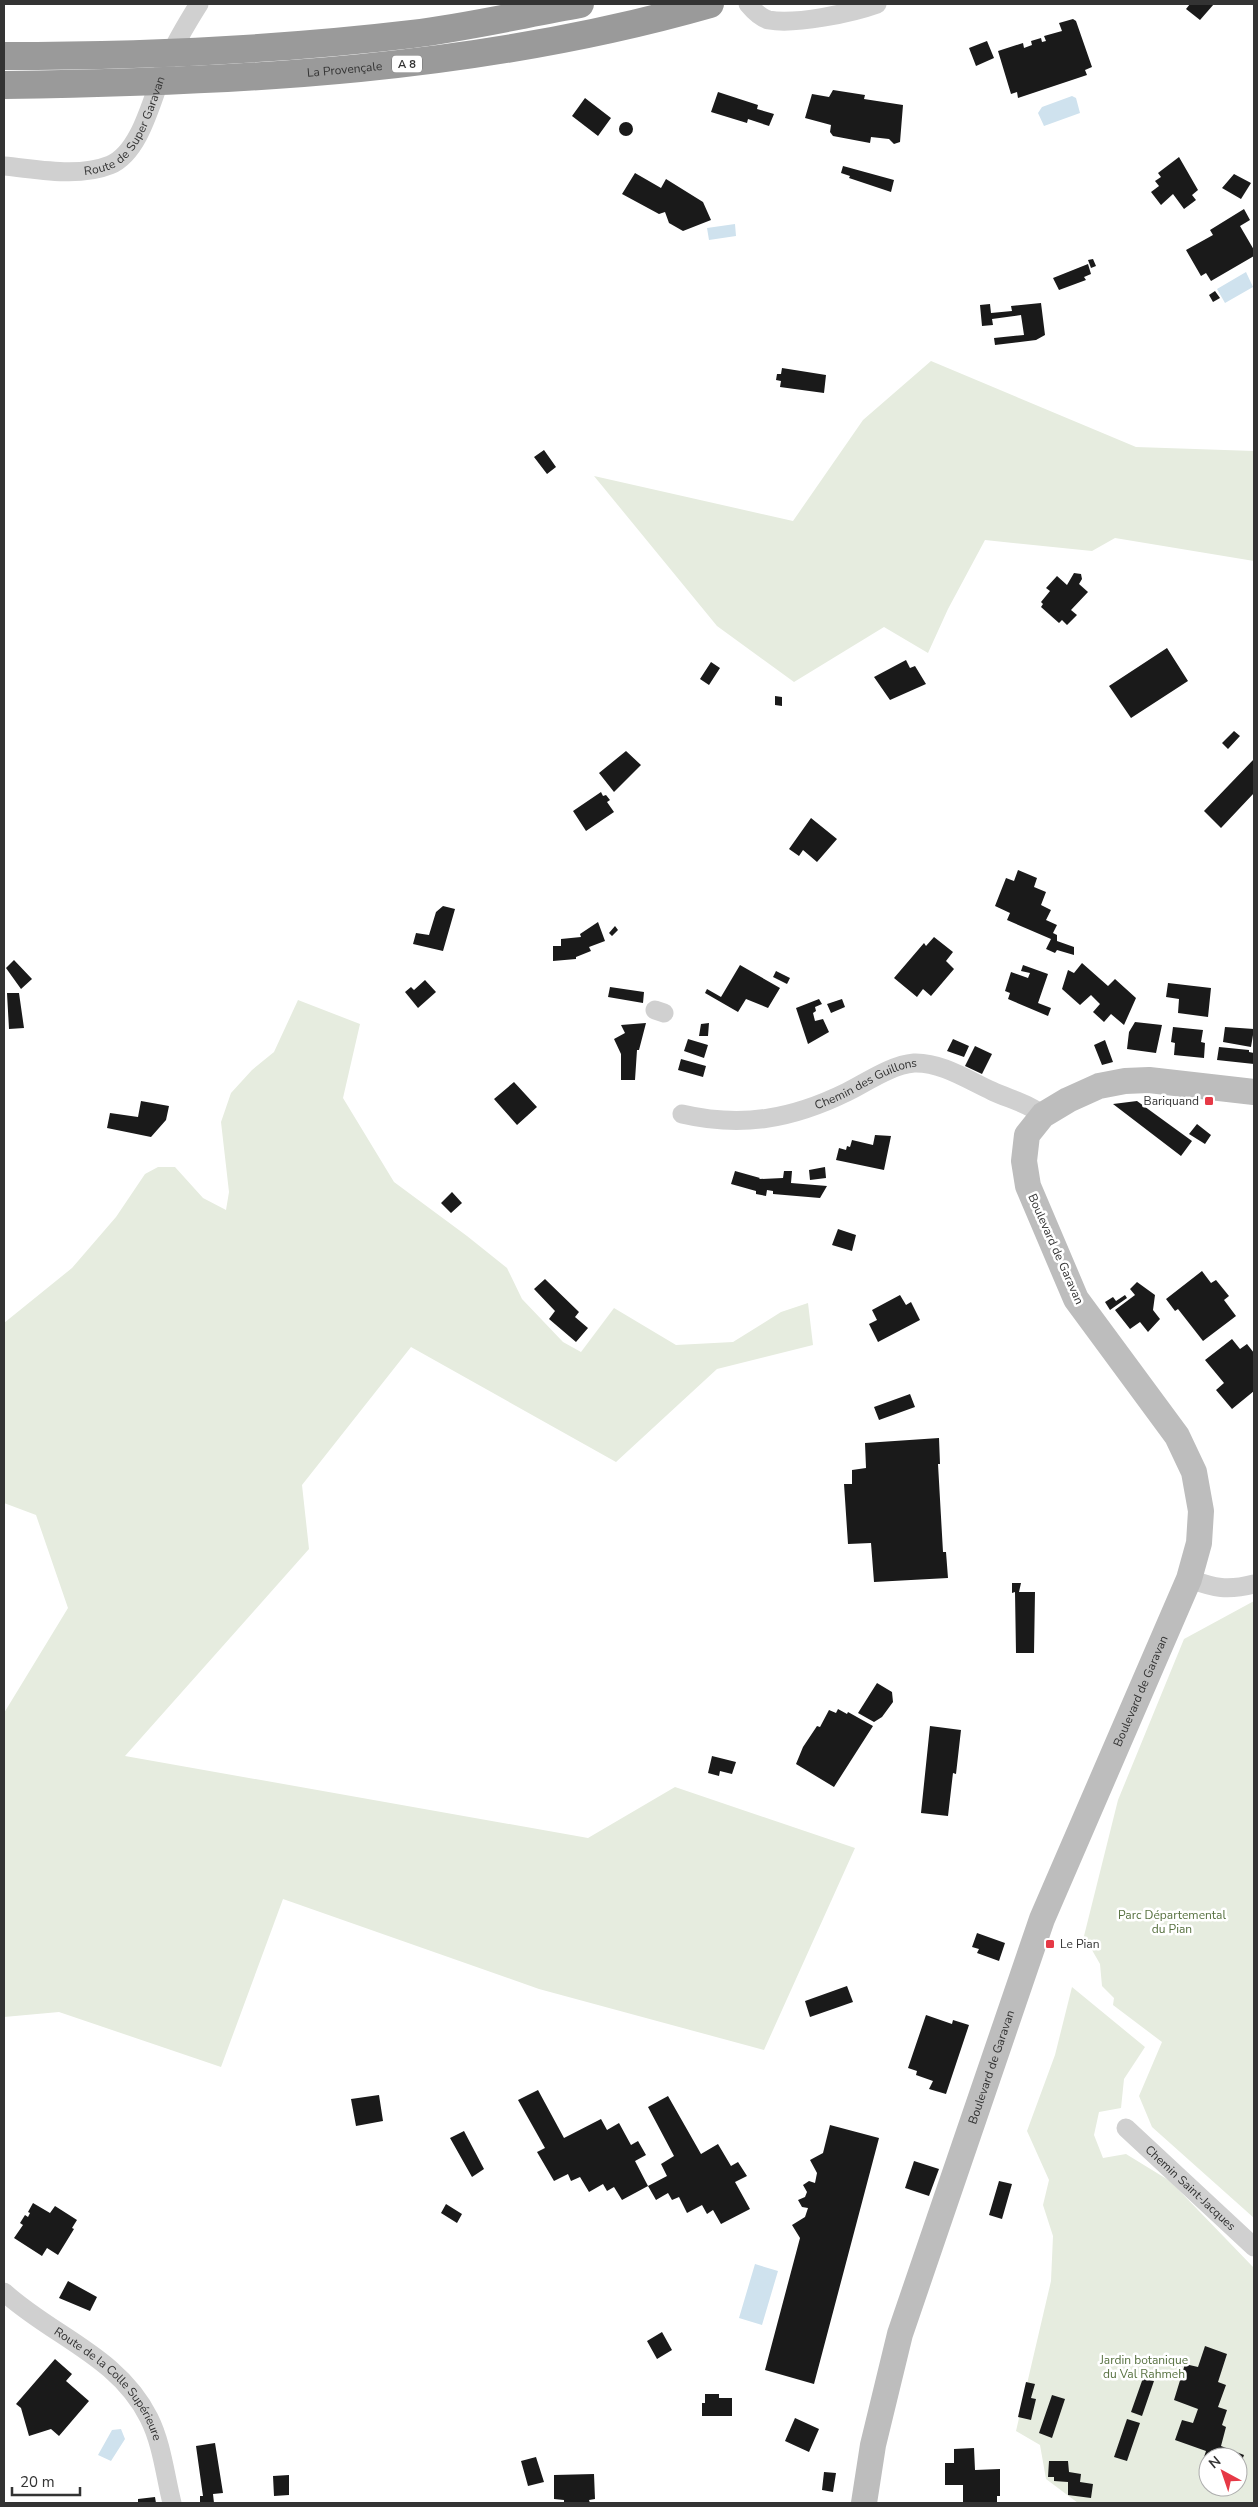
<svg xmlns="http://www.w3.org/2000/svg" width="1258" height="2507" font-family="'Nunito Sans',sans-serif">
<rect width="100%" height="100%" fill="#fff"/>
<!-- green -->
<path fill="#e6ecdf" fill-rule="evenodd" d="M931 361 1136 447 1254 451V561L1115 538 1092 551 985 540 948 609 928 653 884 627 794 682 717 626 594 476 793 521 863 420Z
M298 1000 360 1024 343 1098 394 1182 467 1236 507 1268 522 1299 563 1342 581 1352 614 1308 676 1345 733 1342 781 1312 808 1303 813 1345 717 1369 616 1462 411 1347 302 1485 309 1549 125 1756 588 1838 675 1787 855 1848 764 2050 539 1989 283 1899 221 2067 59 2012 4 2017V1713L68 1608 36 1515 4 1503V1323L72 1268 116 1217 145 1174 158 1167H175L203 1198 226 1210 229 1192 221 1122 231 1093 252 1070 274 1052Z
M1254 1601V2218L1152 2127 1139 2096 1162 2042 1113 2005 1114 1998 1102 1986 1100 1964 1084 1936 1118 1800 1184 1639Z
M1072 1987 1145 2047 1124 2079 1121 2108 1099 2112 1094 2135 1103 2158 1126 2154 1170 2181 1254 2268V2503H1078L1046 2479 1040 2445 1016 2431 1051 2281 1053 2236 1043 2205 1049 2180 1027 2131 1055 2055ZM1208 2457H1238V2487H1208Z"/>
<!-- water -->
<path fill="#cfe2ee" d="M1072 96 1076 98 1080 113 1044 126 1038 113 1042 107Z
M735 224 736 236 709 240 707 228Z
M1246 272 1253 287 1225 303 1217 289Z
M755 2264 778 2271 762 2325 739 2318Z
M121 2429 125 2439 111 2461 98 2455 112 2430Z"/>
<!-- building -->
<path fill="#1a1a1a" d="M1190 4H1214L1200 20 1186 9Z
M1073 19 1076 21 1092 67 1085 70 1087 75 1018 98 1017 92 1011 94 998 51 1023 43 1024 48 1032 45 1031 41 1041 38 1042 42 1046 41 1044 36 1062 31 1059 23Z
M987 41 994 58 976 66 969 48Z
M833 90 865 95 864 99 903 105 900 142 894 144 889 139 871 137 870 143 833 136 830 132 831 125 805 118 812 94 829 97Z
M718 92 758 105 757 109 774 114 769 126 748 119 747 123 711 112Z
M585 98 611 118 598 136 572 116Z
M619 129a7 7 0 1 1 14 0a7 7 0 1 1-14 0Z
M1179 157 1198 190 1192 195 1196 200 1184 209 1173 194 1161 205 1151 192 1159 186 1155 181 1161 177 1158 173Z
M843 166 894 180 891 192 849 178 850 176 841 173Z
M635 173 661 188 666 179 703 202 711 220 683 231 669 223 665 212 659 214 622 194Z
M1234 174 1251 183 1241 199 1222 188Z
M1244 209 1250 220 1240 226 1254 250V256L1211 281 1206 273 1201 276 1186 250 1213 235 1210 230Z
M1093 259 1096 266 1091 268 1088 260Z
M1088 264 1091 274 1084 277 1086 280 1059 290 1053 278Z
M1215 291 1220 298 1213 302 1209 295Z
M1041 303 1045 335 1036 340 995 345 994 338 1024 335 1021 315 992 319 993 325 982 326 980 305 990 304 991 313 1012 311 1011 306Z
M782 368 826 375 824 393 780 387 781 381 776 380 777 374H781Z
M544 450 556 467 547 474 534 457Z
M1074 573 1081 574 1082 579 1079 584 1088 592 1071 610 1077 615 1067 625 1062 620 1059 623 1041 607 1043 604 1041 602 1050 591 1046 588 1057 576 1067 585Z
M1167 648 1188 681 1131 718 1109 686Z
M906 660 910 668 915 666 926 684 890 700 874 677Z
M711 662 720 668 709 685 700 679Z
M775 696 782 697V706L775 705Z
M1234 731 1240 736 1228 749 1222 743Z
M626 751 641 765 614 792 599 773Z
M1254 759V793L1221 828 1204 811Z
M601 792 603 796 606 795 610 800 607 802 614 812 586 831 573 811Z
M811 818 837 839 817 862 803 850 799 856 789 849Z
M1018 870 1037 878 1034 887 1046 892 1041 905 1051 910 1046 920 1057 925 1053 933 1057 935V941L1074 947V955L1057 950 1055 953 1046 949 1051 939 1007 920 1010 913 995 906 1006 878 1014 881Z
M443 906 455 909 443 951 413 944 416 933 429 935 436 912Z
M598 922 605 941 589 947 591 951 576 957V959L553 961V946H561V939L581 937 580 934Z
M615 926 618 930 612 936 609 933Z
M934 937 953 952 946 961 954 969 931 996 923 989 917 997 894 978 924 943 926 946Z
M14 960 32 979 21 989 6 968Z
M1082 963 1108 986 1115 979 1136 998 1124 1025 1111 1014 1104 1022 1093 1012 1100 1004 1091 995 1080 1005 1062 989 1068 970 1074 973Z
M740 965 780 988 768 1008 746 999 738 1012 705 993 707 989 721 997Z
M1023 965 1048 974 1038 1003 1051 1008 1048 1016 1008 999 1010 993 1005 991 1011 972 1028 978 1030 973 1021 971Z
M776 971 790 978 787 984 773 977Z
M425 980 436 992 418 1008 405 992 411 987 414 990Z
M1168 983 1211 988 1208 1017 1178 1013 1179 999 1166 997Z
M610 987 644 992 643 1003 608 997Z
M7 993H19L24 1028 9 1029Z
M819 999 822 1004 815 1007 816 1011 813 1013 815 1021 823 1019 829 1032 808 1044 796 1008Z
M842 999 845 1007 831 1013 827 1004Z
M1135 1022 1162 1025 1156 1053 1127 1049 1129 1032Z
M646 1023 639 1050H637L635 1080H621V1054L614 1039 625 1033 621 1025Z
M709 1023 708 1036H699L701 1024Z
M1173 1027 1203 1030 1201 1042 1205 1043 1204 1058 1174 1055 1175 1043 1171 1042Z
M1225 1027 1254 1029 1251 1047 1223 1042Z
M688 1039 708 1045 704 1058 684 1051Z
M953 1039 969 1046 964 1057 947 1051Z
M1105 1040 1113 1062 1102 1065 1094 1045Z
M975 1046 992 1054 982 1074 965 1066Z
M1219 1047 1249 1050V1052L1254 1053V1064L1217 1060Z
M681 1059 706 1066 703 1077 678 1070Z
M514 1082 537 1107 517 1125 494 1099Z
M141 1101 169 1106 166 1120 151 1137 107 1128 110 1113 138 1117Z
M1137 1101 1192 1141 1181 1156 1113 1104Z
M1197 1124 1211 1135 1205 1144 1189 1134Z
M875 1135 891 1136 884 1170 836 1160 839 1148 846 1150 847 1146 850 1147 852 1140 873 1145Z
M825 1167 826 1178 810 1180 809 1170Z
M735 1171 760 1178 759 1179 783 1178 784 1171H792L791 1183 827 1186 820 1198 773 1194V1191L767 1190 766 1196 756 1194V1191L731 1184Z
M452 1192 462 1203 451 1213 441 1203Z
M838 1229 856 1235 852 1251 832 1245Z
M1202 1271 1211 1283 1216 1280 1229 1296 1224 1300 1236 1316 1203 1341 1178 1309 1175 1311 1166 1299Z
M545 1279 579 1312 575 1317 588 1328 576 1342 549 1319 555 1311 534 1289Z
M1137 1282 1155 1295 1153 1310 1160 1319 1148 1332 1140 1322 1130 1329 1115 1310 1135 1295 1130 1289Z
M900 1295 906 1305 911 1302 920 1320 878 1342 869 1324 877 1320 872 1310Z
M1125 1295 1127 1298 1110 1310 1105 1302 1113 1297 1116 1301Z
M1232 1339 1240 1349 1247 1344 1254 1353V1391L1232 1409 1216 1390 1224 1383 1205 1360Z
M910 1394 915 1407 879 1420 874 1407Z
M939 1438 940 1464H938L943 1552H946L948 1578 874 1582 871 1543 848 1544 844 1484H852V1470L866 1468 865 1443Z
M1012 1583H1021L1019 1592H1035L1034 1653H1016L1015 1592 1012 1593Z
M877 1683 892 1692 893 1702 882 1717 874 1722 858 1713Z
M838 1709 847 1714 848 1712 873 1726 834 1787 796 1764 803 1747 817 1726 820 1727 829 1710 836 1713Z
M930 1726 961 1730 956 1774 953 1773 948 1816 921 1813Z
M712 1756 736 1762 732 1774 720 1771 719 1776 708 1773Z
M977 1933 1005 1943 999 1961 977 1953 979 1949 972 1947Z
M847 1986 853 2002 810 2017 805 2001Z
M926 2015 952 2024 953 2020 969 2025 946 2094 929 2089 933 2081 916 2075 917 2071 908 2068Z
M538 2090 564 2138 601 2119 607 2130 619 2123 631 2145 638 2141 646 2155 635 2161 648 2186 622 2200 614 2187 607 2191 603 2184 589 2192 580 2177 571 2181 568 2174 554 2181 537 2152 545 2148 518 2100Z
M379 2095 383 2121 356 2126 351 2099Z
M668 2096 701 2154 718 2144 731 2166 738 2162 747 2176 735 2182 750 2209 721 2224 713 2210 707 2214 702 2205 687 2213 679 2197 672 2200 668 2193 656 2200 648 2186 667 2176 661 2164 674 2156 648 2107Z
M830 2125 879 2138 814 2384 765 2370 800 2238 792 2225 805 2217 808 2208 802 2207 798 2200 805 2197 807 2192 803 2185 809 2181 815 2183 817 2173 810 2160 823 2153Z
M464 2131 484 2169 472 2177 450 2138Z
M914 2161 939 2169 929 2196 905 2188Z
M999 2181 1012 2184 1002 2219 989 2215Z
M33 2203 50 2213 55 2206 77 2220 72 2228 74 2229 58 2255 47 2248 42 2256 14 2238 23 2225 20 2223 25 2215 28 2217 30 2213 28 2212Z
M446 2204 462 2214 457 2223 441 2213Z
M68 2281 97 2297 90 2311 59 2298Z
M662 2332 672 2350 657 2359 647 2341Z
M1205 2346 1227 2354 1218 2382 1226 2385 1218 2407 1227 2410 1222 2425 1226 2427 1221 2446 1244 2455 1238 2471V2457H1208V2465L1202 2463 1206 2451 1175 2440 1182 2420 1193 2423 1198 2409 1174 2400 1185 2364 1198 2367Z
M55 2359 72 2374 66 2381 89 2401 59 2436 51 2429 29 2436 21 2408 16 2404Z
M1143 2378 1154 2381 1142 2416 1131 2412Z
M1026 2382 1035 2384 1031 2398 1036 2399 1031 2420 1018 2417Z
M705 2394H719V2398H732V2416H702V2403H705Z
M1052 2395 1065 2399 1052 2438 1039 2433Z
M795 2418 819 2429 809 2452 785 2441Z
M1127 2419 1140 2423 1127 2461 1114 2457Z
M215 2443 223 2493 213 2494 214 2503H200V2496H203L196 2446Z
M974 2448 975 2470 1000 2469V2496H997V2503H963V2485H945V2463H954V2449Z
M536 2457 544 2482 528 2486 521 2461Z
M1049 2461H1068L1069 2472 1081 2474 1080 2482 1093 2484 1091 2498 1068 2495V2482L1054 2481V2477H1048Z
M824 2472 836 2473 833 2492 822 2490Z
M594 2474 595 2499 589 2500 590 2503H564V2500L554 2499V2475Z
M289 2475V2495L274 2496 273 2476Z
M155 2497 156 2503H138V2499Z"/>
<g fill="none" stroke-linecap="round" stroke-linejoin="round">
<!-- street -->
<g stroke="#d0d0d0" stroke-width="19">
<path d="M748 4C753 10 760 18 769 20 795 25 852 13 877 4"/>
<path id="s1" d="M4 166C37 169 78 178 110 165 142 152 153 93 166 64 175 43 187 23 199 4"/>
<path d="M655 1010 664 1013"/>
<path id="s2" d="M682 1114C742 1128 792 1119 847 1092 867 1082 891 1065 914 1063 941 1062 968 1080 992 1091 1009 1099 1028 1103 1043 1115"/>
<path d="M1189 1579C1215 1588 1227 1591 1254 1584"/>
<path id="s3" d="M1126 2128 1254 2247"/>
<path id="s4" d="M4 2292C52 2336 118 2356 149 2418 162 2444 165 2475 172 2503"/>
</g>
<!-- secondary -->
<path stroke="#bdbdbd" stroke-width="26" id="s5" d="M864 2503 873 2445 900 2334 1042 1919 1189 1579 1199 1543 1201 1511 1194 1472 1177 1436 1076 1299 1028 1186 1024 1161 1027 1135 1043 1115 1068 1100 1099 1086 1125 1081 1149 1080 1254 1092"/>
<!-- highway -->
<g stroke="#9a9a9a" stroke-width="28">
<path d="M4 56C140 56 277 50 412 34 468 27 524 14 580 4"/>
<path id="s6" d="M4 85C242 82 479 70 710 4"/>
</g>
</g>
<!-- markers -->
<g fill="#e63946" stroke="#fff" stroke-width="2">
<rect x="1204" y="1096" width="10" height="10" rx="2.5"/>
<rect x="1045" y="1939" width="10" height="10" rx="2.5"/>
</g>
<g text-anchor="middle" stroke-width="5" stroke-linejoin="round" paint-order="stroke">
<!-- shield labels -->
<rect fill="#fff" stroke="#707070" stroke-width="1" x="392" y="55.5" width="30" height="17" rx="4"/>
<g font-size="11" font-weight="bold" fill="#333">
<text x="407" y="68">A 8</text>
</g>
<!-- street labels -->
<g font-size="12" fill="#333" stroke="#fff">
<text dy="4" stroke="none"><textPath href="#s6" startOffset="341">La Provençale</textPath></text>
<text dy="4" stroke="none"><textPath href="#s1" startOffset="146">Route de Super Garavan</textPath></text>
<text dy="4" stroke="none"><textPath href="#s2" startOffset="191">Chemin des Guillons</textPath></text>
<text transform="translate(1056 1249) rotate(66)" y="4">Boulevard de Garavan</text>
<text dy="4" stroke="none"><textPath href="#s5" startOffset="860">Boulevard de Garavan</textPath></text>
<text dy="4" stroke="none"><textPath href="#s5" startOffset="455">Boulevard de Garavan</textPath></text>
<text dy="4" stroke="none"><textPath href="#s3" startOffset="88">Chemin Saint-Jacques</textPath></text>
<text dy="4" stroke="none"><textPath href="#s4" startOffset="141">Route de la Colle Supérieure</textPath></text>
</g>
<!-- poi labels -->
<g font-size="12" fill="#333" stroke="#fff" text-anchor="end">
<text x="1199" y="1105">Bariquand</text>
<text x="1060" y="1948" text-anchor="start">Le Pian</text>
</g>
<!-- park labels -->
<g font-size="12" fill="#56703f" stroke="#fff">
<text x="1172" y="1919">Parc Départemental<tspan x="1172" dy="14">du Pian</tspan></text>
<text x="1144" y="2364">Jardin botanique<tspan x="1144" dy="14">du Val Rahmeh</tspan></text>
</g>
</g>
<!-- border -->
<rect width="1258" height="2507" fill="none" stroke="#333333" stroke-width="10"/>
<!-- north arrow -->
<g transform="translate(1223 2472) rotate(320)"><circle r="24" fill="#ffffff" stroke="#adadad"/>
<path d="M0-4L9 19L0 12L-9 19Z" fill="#e63946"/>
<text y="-8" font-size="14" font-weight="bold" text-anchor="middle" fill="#333333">N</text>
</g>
<!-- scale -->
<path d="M12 2487v8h68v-8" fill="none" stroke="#333333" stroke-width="2.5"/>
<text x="20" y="2487" font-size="15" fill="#333333" stroke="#ffffff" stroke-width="4" paint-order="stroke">20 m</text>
</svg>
